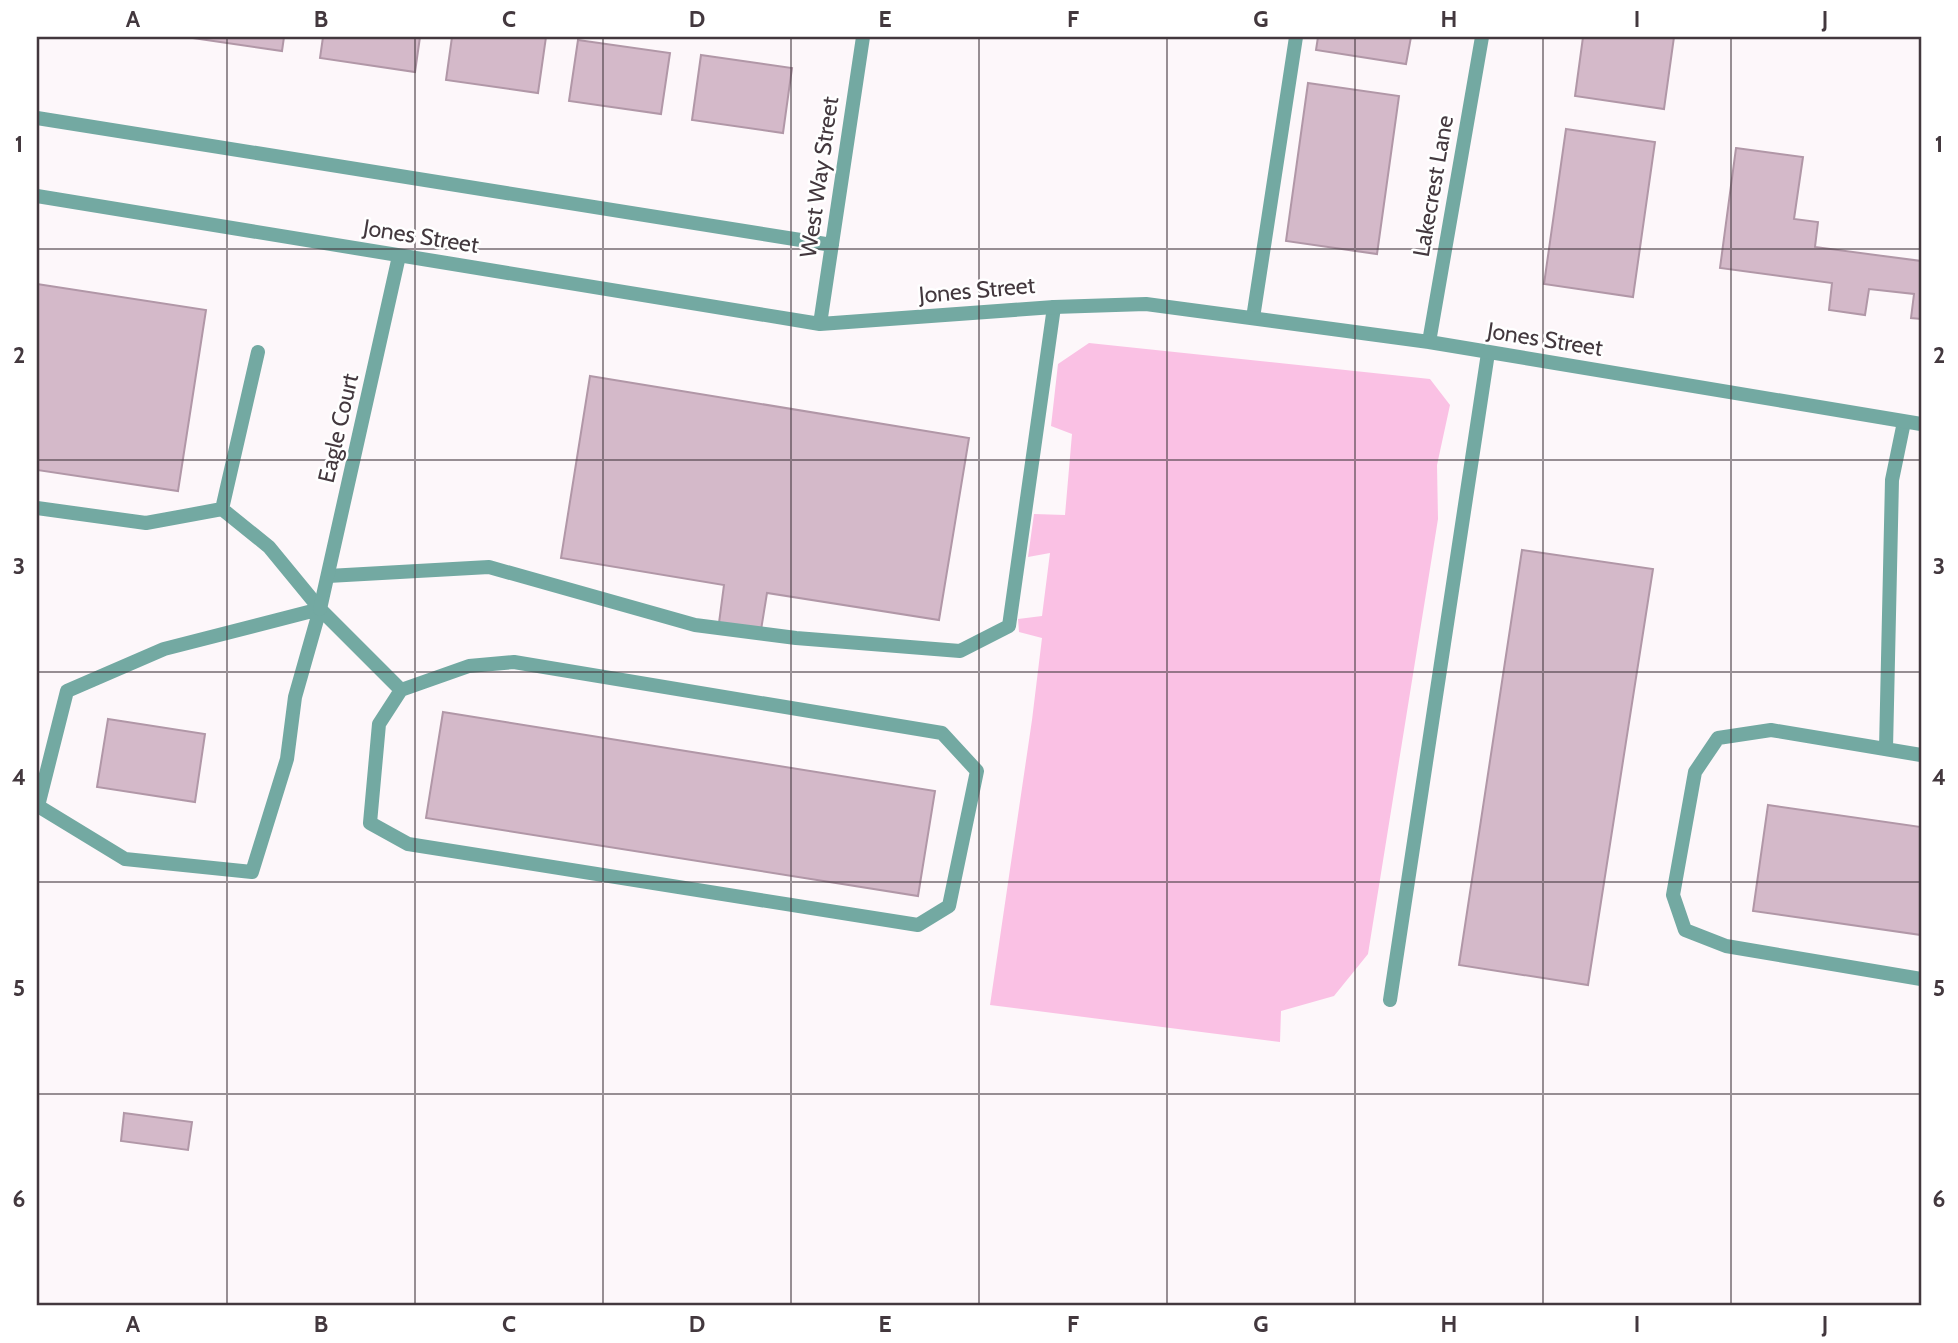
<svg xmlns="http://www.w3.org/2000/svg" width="1958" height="1343" font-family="Cabin,sans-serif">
<rect width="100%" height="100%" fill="#fdf7fa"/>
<!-- green -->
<path fill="#fac1e4" d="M1089 343 1430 379 1450 405 1437 465 1438 519 1368 954 1334 996 1281 1011 1280 1042 990 1005 1032 720 1042 638 1019 632 1018 619 1042 616 1050 553 1028 557 1034 514 1065 515 1072 434 1051 426 1058 364Z"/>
<!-- building -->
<path fill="#d4b9c9" stroke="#b197a7" stroke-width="2" d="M186 37H284L282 51Z
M323 37H420L415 72 320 58Z
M452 37H546L538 93 446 80Z
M1318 37H1411L1406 64 1316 50Z
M1583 37H1674L1664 109 1575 96Z
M578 40 670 53 661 114 569 101Z
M701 55 792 68 783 133 692 120Z
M1308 83 1399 96 1377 254 1286 241Z
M1566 129 1655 142 1633 297 1544 284Z
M1736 148 1803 157 1794 219 1818 222 1815 247 1921 261V319L1911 318 1914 294 1869 289 1865 315 1829 310 1832 283 1720 268Z
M37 284 206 310 178 491 37 470Z
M590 376 969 438 939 620 767 593 761 630 719 623 724 585 561 558Z
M1522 550 1653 569 1588 985 1459 965Z
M443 712 935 791 918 896 426 818Z
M108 719 205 734 195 802 97 787Z
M1768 805 1921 827V935L1753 911Z
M124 1113 192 1122 188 1150 121 1141Z"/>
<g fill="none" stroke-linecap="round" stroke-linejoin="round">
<!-- service -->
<path stroke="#73a9a2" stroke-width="14" d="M1253 318 1296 37
M37 508 146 523 222 509 258 352
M222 509 269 547 320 609 401 690 469 666 514 662 942 733 977 771 949 906 918 925 408 844 370 823 379 724 401 690
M328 576 489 567 695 625 796 638 960 651 1009 626 1054 307
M320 609 295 697 287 759 252 872 125 859 38 806 67 691 164 649Z
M1886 749 1892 480 1904 422
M1921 755 1771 730 1718 738 1695 772 1673 895 1685 930 1726 946 1921 979
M1390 1000 1488 353"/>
<!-- minor -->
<path stroke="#73a9a2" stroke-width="14" d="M37 118 832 245
M37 196 820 324 1054 307 1146 304 1429 342 1921 424
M820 324 863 37
M1429 342 1482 37
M320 609 399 256"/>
</g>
<!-- grid -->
<path fill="none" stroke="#43383e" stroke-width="2" stroke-opacity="0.55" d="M227 37V1306M415 37V1306M603 37V1306M791 37V1306M979 37V1306M1167 37V1306M1355 37V1306M1543 37V1306M1731 37V1306M37 249H1921M37 460H1921M37 672H1921M37 882H1921M37 1094H1921"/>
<g text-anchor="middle" stroke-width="5" stroke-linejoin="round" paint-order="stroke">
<!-- street labels -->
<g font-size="23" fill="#43383e" stroke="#fff">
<text transform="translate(819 177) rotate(-82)" y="8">West Way Street</text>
<text transform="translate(1433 186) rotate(-80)" y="8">Lakecrest Lane</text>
<text transform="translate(421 236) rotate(9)" y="8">Jones Street</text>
<text transform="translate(977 290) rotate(-5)" y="8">Jones Street</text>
<text transform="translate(1545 339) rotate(9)" y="8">Jones Street</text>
<text transform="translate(338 428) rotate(-77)" y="8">Eagle Court</text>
</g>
</g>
<!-- border -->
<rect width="1958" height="1343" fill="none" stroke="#ffffff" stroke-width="77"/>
<rect x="38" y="38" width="1882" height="1266" fill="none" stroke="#43383e" stroke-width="2.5"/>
<g font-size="23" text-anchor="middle" font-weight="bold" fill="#43383e">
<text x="133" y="27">A</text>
<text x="321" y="27">B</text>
<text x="509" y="27">C</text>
<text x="697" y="27">D</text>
<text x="885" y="27">E</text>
<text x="1073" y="27">F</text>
<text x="1261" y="27">G</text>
<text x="1449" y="27">H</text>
<text x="1637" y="27">I</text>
<text x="1825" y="27">J</text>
<text x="19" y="152">1</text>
<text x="1939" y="152">1</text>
<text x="19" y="363">2</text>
<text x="1939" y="363">2</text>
<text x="19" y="574">3</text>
<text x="1939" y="574">3</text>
<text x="19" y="785">4</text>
<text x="1939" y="785">4</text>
<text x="19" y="996">5</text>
<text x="1939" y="996">5</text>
<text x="19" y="1207">6</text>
<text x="1939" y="1207">6</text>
<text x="133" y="1332">A</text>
<text x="321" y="1332">B</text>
<text x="509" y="1332">C</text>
<text x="697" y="1332">D</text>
<text x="885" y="1332">E</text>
<text x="1073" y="1332">F</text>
<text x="1261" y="1332">G</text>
<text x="1449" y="1332">H</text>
<text x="1637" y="1332">I</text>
<text x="1825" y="1332">J</text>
</g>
</svg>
